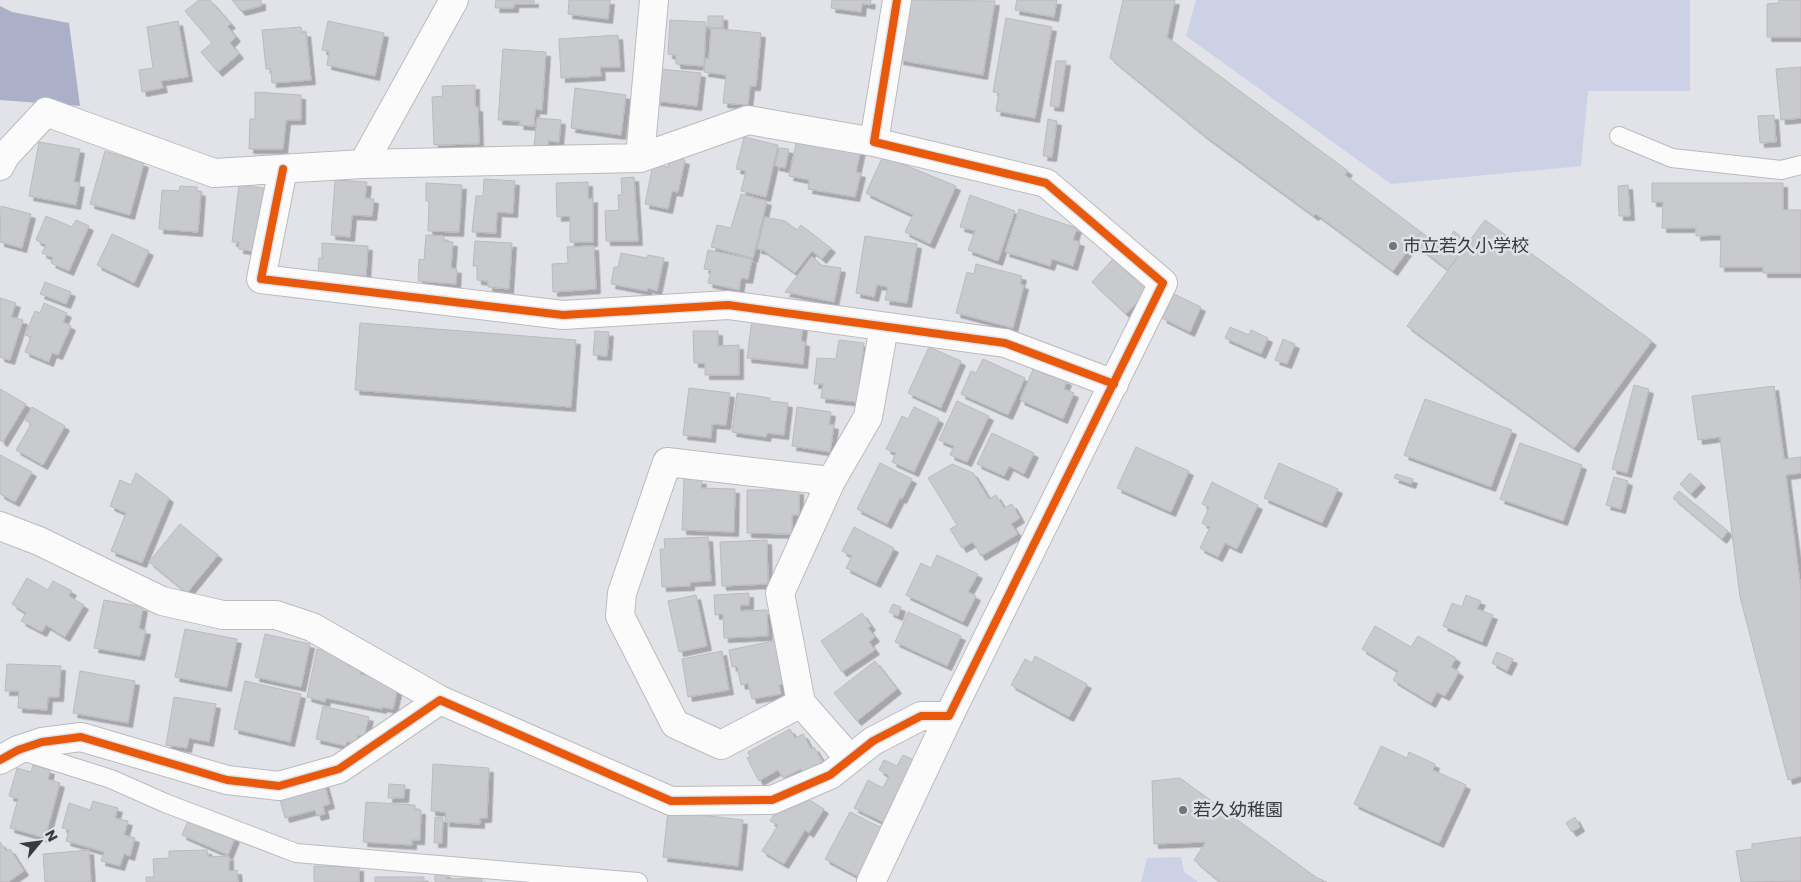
<svg xmlns="http://www.w3.org/2000/svg" width="1801" height="882" font-family="Poppins,'Noto Sans JP',sans-serif">
<defs>
<filter id="shadow"><feDropShadow dx="4.5" dy="4.5" stdDeviation="0" flood-color="#0004"/></filter>
</defs>
<rect width="100%" height="100%" fill="#e2e3e8"/>
<!-- green -->
<path fill="#cdd1e5" d="M1196 0H1690V91H1588L1581 166 1391 184 1186 36Z
M1181 857 1184 872 1198 882H1141L1147 858Z"/>
<!-- water -->
<path fill="#abafc7" d="M0 6 12 12 69 23 80 106 0 100Z"/>
<!-- building -->
<path fill="#c9cace" stroke="#babbbf" filter="url(#shadow)" d="M199 0H210L231 24 227 26 236 37 230 43 239 54 218 72 201 52 212 43 185 11Z
M232 0H261V6L241 11Z
M496 0H534V3H514V8H495Z
M569 0H610L608 19 568 14Z
M832 0H871L870 5 862 3 861 12 831 8Z
M910 0 995 1 983 75 899 60Z
M1017 0H1057L1054 17 1015 10Z
M1123 0H1175L1167 37 1348 171 1345 175 1421 232 1393 271 1316 214 1314 216 1205 136 1110 58Z
M1779 0H1801V37H1767V4L1779 3Z
M708 16H723V28H708Z
M1006 18 1052 27 1035 118 996 111 999 93 993 92Z
M670 20 706 22 704 66 676 64V55L668 54Z
M178 21 188 77 161 81 163 88 142 92 139 70 153 68 147 27Z
M328 21 384 33 375 76 327 65 329 51 322 50Z
M301 27 302 33 306 32 311 80 272 83 271 69H266L262 30Z
M711 28 761 33 756 86H750L748 105 723 103 726 75 704 72 705 58 709 59Z
M618 35 620 67H600L601 76 561 78 559 39Z
M503 49 546 52 542 110 535 109 534 126 519 125 520 121 498 120Z
M1056 61H1066L1059 107 1050 106Z
M1801 67V118L1781 120 1776 69Z
M660 69 701 73 697 106 656 101Z
M475 85V107H478L479 144 434 145 432 97 443 96 442 86Z
M575 88 626 95 621 135 571 128Z
M255 92 301 95V120H286L283 149H249L250 119H255Z
M1774 115 1776 142 1760 143 1758 116Z
M537 118 561 120 559 142 548 141V147L534 146Z
M1048 119 1057 121 1052 157 1043 156Z
M798 135 861 149 856 172 861 173 855 197 808 189 809 180 789 176Z
M744 137 778 145 766 197 741 191 746 171 736 169Z
M39 142 80 149 74 182 80 183 76 205 29 196Z
M779 148 789 149 785 168 775 166Z
M105 151 144 163 130 215 90 204Z
M883 156 956 186 930 244 905 232 913 215 866 193Z
M671 157 685 160 678 192 672 191 668 209 645 204 653 164 668 167Z
M634 177 638 241H606L605 211 619 210 618 195H622L621 178Z
M484 179 515 181 513 213 497 212 496 233 472 232 476 196H483Z
M335 180 367 182 365 198 374 199 372 216 352 215 350 237 331 235Z
M588 182V199L593 198V242H570V216L557 217 556 183Z
M426 183 462 185 459 232 428 231 429 201H426Z
M1652 183H1783V210H1801V273H1763V267H1720L1721 235 1696 236V228H1662L1663 202H1652Z
M239 185 271 189 264 253 239 249V242H232Z
M1628 185 1630 216H1619L1618 186Z
M180 186 197 187V191L201 192 198 232 159 229 162 190 179 191Z
M741 194 767 201 753 258 711 247 717 225 731 228Z
M970 195 1015 211 998 261 968 250 975 231 960 227Z
M1 206 31 214 22 248 0 242Z
M1019 209 1077 228 1073 240 1080 242 1073 266 1052 259 1050 266 1005 252Z
M46 216 72 227 76 220 89 226 69 271 51 263 53 258 42 253 46 245 36 240Z
M765 217 785 221 797 230 801 225 831 248 822 259 812 251 795 273 763 250 757 249Z
M1485 220 1652 341 1574 448 1407 326Z
M1454 231 1468 243 1448 270 1413 243 1421 232 1442 248Z
M112 234 149 251 134 283 97 265Z
M426 235 444 236V241L453 242 451 268 457 269 456 284 418 281 419 259 424 260Z
M865 236 917 244 907 303 885 300 888 287 877 285 874 297 856 293Z
M475 241 512 243 509 289 488 287V281L477 280V266H473Z
M322 243 368 246 366 276 318 273 319 258H322Z
M594 246 596 289 553 292 552 264 568 263 567 247Z
M708 250 752 259 748 279 741 278 739 290 708 283 711 270 704 269Z
M621 253 647 258 648 255 664 258 657 291 648 288 647 291 611 284 614 267H618Z
M812 256 821 265 841 268 834 302 785 292Z
M1113 259 1147 291 1126 314 1092 282Z
M976 264 1022 276 1020 284 1024 285 1013 328 956 313 967 272 974 274Z
M45 282 71 292 66 304 40 294Z
M1174 294 1201 307 1190 332 1162 318Z
M0 298 16 303 11 317 23 320 10 360 0 357Z
M44 303 67 313 63 322 71 326 58 355 52 353 49 362 25 352 31 337 25 335 35 311 40 313Z
M752 319 803 325 801 341 805 342 803 364 747 358Z
M360 323 576 340 571 407 355 390Z
M1230 327 1249 335 1251 330 1268 338 1261 354 1225 338Z
M595 331 609 332 607 356 593 355Z
M693 331H718V346L739 345V375H705V363H694Z
M1283 339 1295 344 1287 364 1275 360Z
M839 340 864 343 857 402 821 398 823 384H814L817 358 836 359Z
M929 347 961 361 941 408 908 393Z
M983 359 1025 378 1008 415 961 394 971 371 976 373Z
M1034 367 1067 381 1064 389 1074 393 1063 419 1020 400Z
M1634 385 1649 389 1627 473 1612 469Z
M1774 386 1784 459 1801 457V473L1786 475 1801 590V776L1788 780 1740 597 1720 437 1698 440 1692 396Z
M689 388 730 393 726 425 712 424 711 438 683 435Z
M0 389 26 404 3 442 0 440Z
M737 393 770 398V401L788 403 784 435 767 433 766 437 732 432Z
M1425 399 1512 430 1491 487 1404 455Z
M957 401 989 416 967 462 950 455 954 446 939 440Z
M32 407 65 426 43 465 16 450 31 424 25 420Z
M797 407 831 412 829 424 834 425 830 452 792 446Z
M914 407 939 419 914 472 892 462 896 453 886 449 902 416 908 419Z
M992 433 1034 453 1024 474 1009 466 1004 476 977 464Z
M1520 443 1582 465 1563 521 1500 499Z
M1136 447 1189 471 1171 512 1117 488Z
M0 455 32 472 15 502 0 494Z
M880 463 912 479 902 499 900 498 887 524 857 509Z
M1279 463 1338 489 1322 523 1264 498Z
M952 464 973 473 989 499 996 495 1004 508 1012 504 1020 518 1011 524 1018 534 981 556 973 542 962 548 950 529 957 525 928 478Z
M136 473 169 498 142 563 111 551 126 513 110 506 120 480 131 485Z
M1690 473 1701 483 1691 494 1680 484Z
M1396 474 1413 479 1411 484 1394 478Z
M1614 477 1628 481 1621 509 1606 505Z
M684 479 702 480 701 488 735 489 734 532 682 530Z
M1212 482 1258 505 1237 549 1225 543 1218 557 1200 548 1210 527 1202 523 1209 507 1202 504Z
M747 490H799V515H792V534L747 533Z
M1679 491 1728 531 1722 539 1673 498Z
M180 524 218 555 187 593 149 562Z
M854 527 894 548 876 583 846 568 852 556 842 551Z
M708 537 711 581 690 582V586L662 587 660 549H665L664 539Z
M767 540 768 584 722 586 720 542Z
M937 555 978 574 968 592 976 596 963 622 906 595 921 563 931 568Z
M27 578 48 590 53 581 72 591 69 596 84 605 65 637 46 625 42 632 21 621 26 613 12 604Z
M749 593V605H740V611L767 610 768 636 724 638 723 614 715 615 714 595Z
M696 595 707 646 679 652 668 601Z
M1466 595 1481 601 1477 609 1493 615 1482 642 1443 626 1452 603 1462 607Z
M104 600 143 607 139 629 146 630 140 656 94 648Z
M893 604 901 607 898 616 889 612Z
M908 612 961 636 947 666 895 642Z
M862 613 871 626 868 628 875 637 869 642 875 650 842 672 821 641Z
M1375 626 1411 647 1418 636 1456 658 1451 667 1459 672 1445 696 1437 692 1431 703 1393 680 1398 671 1362 649Z
M185 629 237 639 227 687 175 677Z
M265 634 310 644 301 687 255 677Z
M779 640 788 683 779 685 781 694 752 699 748 683 741 685 737 666 732 667 729 650Z
M317 649 349 656 347 665 361 669 360 674 391 681 398 687 393 709 382 707V709L326 698 325 702 307 697Z
M722 651 729 690 688 697 682 659Z
M1497 652 1513 659 1507 671 1492 663Z
M1035 656 1087 684 1069 717 1011 685 1025 659 1032 663Z
M875 661 897 689 857 721 834 693Z
M7 664 61 666 59 697H48L47 710 18 708 19 691H5Z
M80 671 135 681 128 723 73 713Z
M245 681 301 694 290 742 234 729Z
M174 697 216 704 209 742 189 738 187 748 166 745Z
M323 706 369 717 364 736 358 735 355 744 347 741 346 746 316 739Z
M790 729 795 738 803 734 811 749 814 747 823 762 802 772 801 769 783 778 778 770 759 781 747 758 750 757 748 752Z
M1381 746 1407 758 1409 752 1435 764 1433 770 1466 785 1439 843 1354 804Z
M903 755 921 763 889 825 854 808 868 780 883 788 889 776 879 770 884 760 897 766Z
M433 764 489 768 487 818H480V824L445 822 446 812 431 811Z
M33 765 50 770 48 779 60 783 45 838 10 828 18 799 9 796 17 768 31 772Z
M323 778 330 804 323 806 325 814 317 816 315 810 285 818 279 796Z
M1180 778 1317 878 1327 882H1220L1194 860 1206 842 1154 844 1152 781Z
M389 784 405 785 404 798H388Z
M805 797 824 809 809 833 805 830 784 864 762 851 778 825 770 821 778 808 785 812 791 803 798 807Z
M93 801 118 808 115 818 128 821 124 835 135 838 130 856 124 854 120 866 101 861 104 852 66 841 69 830 62 828 69 803 90 810Z
M366 802 415 805V810H421L420 840H412V845L363 842Z
M668 811 743 820 738 866 663 857Z
M850 812 884 829 859 877 825 859Z
M435 817 443 818 442 843H434Z
M1575 817 1580 827 1572 832 1566 823Z
M189 819 235 838 228 855 182 835Z
M1801 837V881L1741 882 1736 851 1752 849V844Z
M0 842 6 851 10 849 24 871 8 882H0Z
M89 850 91 882H45L43 854Z
M207 850 208 857 229 856V871L237 870 238 882H146V877H154L153 859 169 858V851Z
M314 866 359 867V882H314Z
M435 873H446V879L482 878V882H435Z
M375 877H424V882H375Z"/>
<g fill="none" stroke-linecap="round" stroke-linejoin="round">
<defs>
<path id="lane" d="M1619 136 1672 158 1781 170 1801 165
M19 750 111 779 165 803 296 853 638 882"/>
<path id="street" d="M454 0 363 164 640 158 748 120 874 142
M640 158 654 0
M0 166 5 156 46 112 214 173 363 164
M283 169 261 279 563 315 728 305 1005 343 1114 384
M831 481 868 417 884 327
M0 526 39 541 162 601 223 615H276L312 627 440 700
M801 703 780 593 831 481 667 462 622 593 620 616 675 724 721 745 801 703 850 759
M0 760 18 750 42 742 81 737 227 780 279 786 339 769 440 700 671 801 772 800 830 775 873 741 921 716H949L1163 283 1046 183 874 142 897 0
M871 882 949 716"/>
</defs>
<!-- lane casing -->
<use href="#lane" stroke="#bbbbbf" stroke-width="20"/>
<!-- street casing -->
<use href="#street" stroke="#bbbbbf" stroke-width="30"/>
<!-- lane -->
<use href="#lane" stroke="#fbfbfc" stroke-width="18"/>
<!-- street -->
<use href="#street" stroke="#fbfbfc" stroke-width="28"/>
<defs>
<path id="cycleway" d="M283 169 261 279 563 315 728 305 1005 343 1114 384
M0 760 18 750 42 742 81 737 227 780 279 786 339 769 440 700 671 801 772 800 830 775 873 741 921 716H949L1163 283 1046 183 874 142 897 0"/>
</defs>
<!-- cycleway casing -->
<use href="#cycleway" stroke="#e0e2ea" stroke-width="11"/>
<!-- cycleway -->
<use href="#cycleway" stroke="#e8590c" stroke-width="8"/>
</g>
<!-- markers -->
<g fill="#747579" stroke="#e0e2ea" stroke-width="2">
<circle cx="1393" cy="246" r="5"/>
<circle cx="1183" cy="810" r="5"/>
</g>
<g text-anchor="middle" stroke-width="5" stroke-linejoin="round" paint-order="stroke">
<!-- poi labels -->
<g font-size="18" fill="#393a3d" stroke="#e0e2ea" text-anchor="start">
<text x="1403" y="252">市立若久小学校</text>
<text x="1193" y="816">若久幼稚園</text>
</g>
</g>
<!-- north arrow -->
<g transform="translate(40 842) rotate(61)" stroke="#e0e2ea" stroke-width="4" paint-order="stroke">
<path d="M0-4L9 19L0 12L-9 19Z" fill="#393a3d"/>
<text y="-8" font-size="14" font-weight="bold" text-anchor="middle" fill="#393a3d">N</text>
</g>
</svg>
